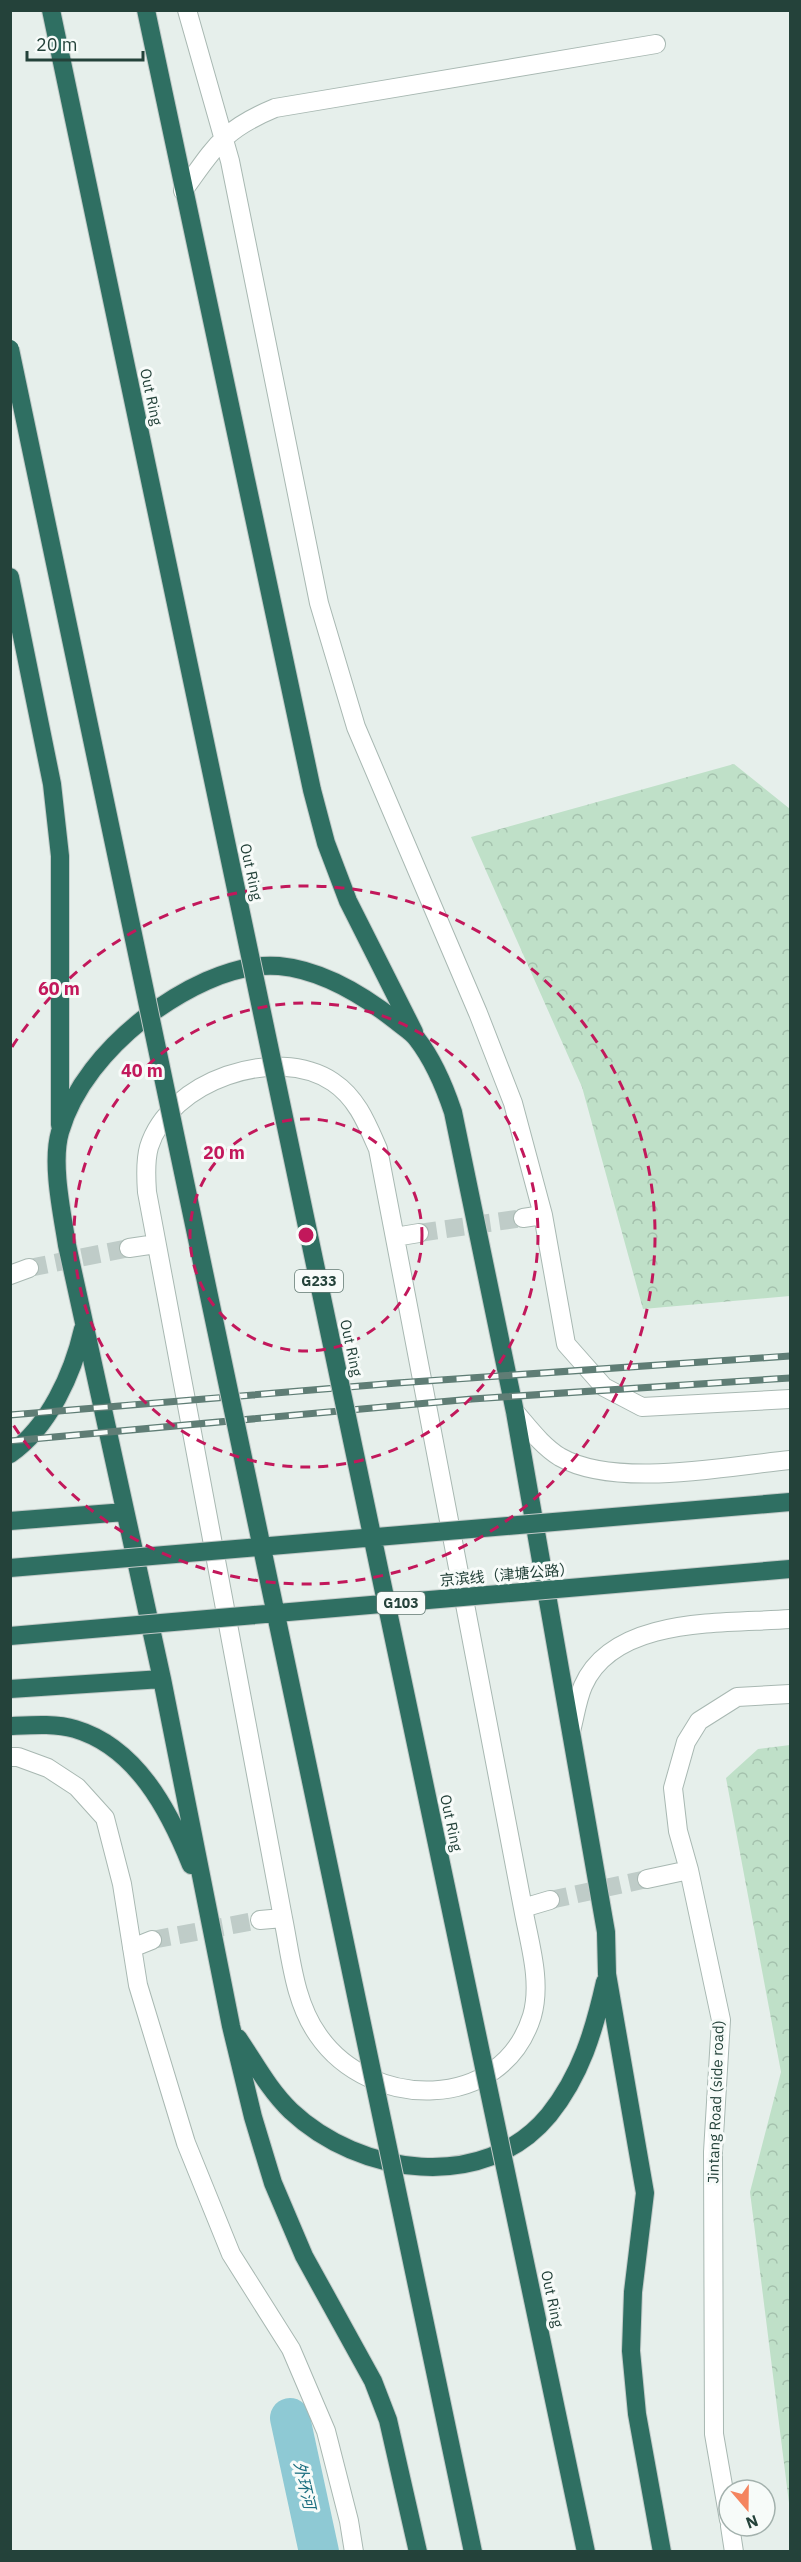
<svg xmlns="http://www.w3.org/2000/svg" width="801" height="2562" font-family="'IBM Plex Sans','Noto Sans SC',sans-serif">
<defs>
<pattern id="park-crowns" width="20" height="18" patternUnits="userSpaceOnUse" patternTransform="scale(1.5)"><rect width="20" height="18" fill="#bfe0c8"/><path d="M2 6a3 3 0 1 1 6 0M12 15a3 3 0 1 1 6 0" fill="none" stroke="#a4c1ad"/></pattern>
</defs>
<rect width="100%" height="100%" fill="#e6efeb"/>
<!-- park -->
<path fill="url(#park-crowns)" d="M734 764 790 809V1296L643 1309 582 1087 471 837Z
M790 1745V2511L750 2192 781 2072 726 1778 758 1749Z"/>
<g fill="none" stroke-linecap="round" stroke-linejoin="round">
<!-- canal -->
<path stroke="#8ec9d4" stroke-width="40" d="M290 2418 319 2552"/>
<!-- minor-tunnel -->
<path stroke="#bfccc8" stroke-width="18" stroke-dasharray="18 9" stroke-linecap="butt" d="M419 1233 523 1218
M29 1268 129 1248
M550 1900 647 1879
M152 1940 260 1920"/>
<defs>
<path id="minor" d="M187 10 230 161 319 603 356 727 478 1013 513 1103 543 1215 566 1344 604 1387 642 1407 790 1399
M183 191C215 147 222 130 275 108L656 44
M523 1218 543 1215
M395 1237 419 1233
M129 1248 156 1244
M10 1275 29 1268
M515 1412C529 1428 542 1446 560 1457 616 1489 728 1466 790 1460
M571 1731C575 1716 577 1700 583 1686 614 1615 726 1624 790 1619
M10 1757H18L48 1768 77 1787 105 1818 122 1884 138 1985 186 2143 231 2254 291 2349 326 2431 349 2521 354 2552
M647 1879 689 1870
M283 1918 147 1192C146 1178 145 1161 149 1147 169 1081 276 1044 333 1082 357 1098 367 1124 378 1149L523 1908
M260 1920 283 1918C291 1957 294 2001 318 2035 370 2111 502 2113 532 2016 542 1981 529 1942 523 1908L550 1900
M132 1948 152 1940
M729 2520 714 2434 713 2152 721 2020 689 1870 678 1831 673 1788 686 1742 699 1721 737 1697 790 1694
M730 2526 734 2552"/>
<path id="highway" d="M146 10 312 790 326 843 348 901 414 1032
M10 577 52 784 60 856V1125
M10 1454C49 1427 73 1373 83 1329
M10 1521 125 1512
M10 1689 162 1679
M10 1726C31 1725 56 1723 75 1729 136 1747 169 1810 191 1865
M238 2038C255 2063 269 2090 291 2111 359 2175 484 2194 549 2115 581 2075 594 2031 605 1982
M418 2552 388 2420 373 2381 304 2256 273 2183 253 2117 231 2026 162 1679 67 1245C62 1213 51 1163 60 1132 73 1087 107 1048 142 1020 179 992 231 962 279 966 323 970 363 995 396 1021 403 1027 412 1032 417 1039 434 1061 444 1085 453 1112L515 1412 606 1932 607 1974 645 2193 633 2292 631 2351 637 2414 662 2552"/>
</defs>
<!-- minor casing -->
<use href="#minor" stroke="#a8b8b2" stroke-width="20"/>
<!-- highway casing -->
<use href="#highway" stroke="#c2cac8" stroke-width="20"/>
<!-- minor -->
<use href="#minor" stroke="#fff" stroke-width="18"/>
<!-- highway -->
<use href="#highway" stroke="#2f6f62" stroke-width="18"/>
<defs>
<path id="rail" d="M10 1415 397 1383 790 1356
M10 1441 472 1399 790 1378"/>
</defs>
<!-- rail casing -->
<use href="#rail" stroke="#5f7d75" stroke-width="7"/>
<!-- rail -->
<use href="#rail" stroke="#f7fbf9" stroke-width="4.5" stroke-dasharray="14" stroke-linecap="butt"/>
<defs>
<path id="highway-bridge" d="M51 10 586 2552
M10 349 473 2552
M10 1568 790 1502
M10 1636 790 1569"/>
</defs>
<!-- highway-bridge casing -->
<use href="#highway-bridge" stroke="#c2cac8" stroke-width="20" stroke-linecap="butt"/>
<!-- highway-bridge -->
<use href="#highway-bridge" stroke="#2f6f62" stroke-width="18"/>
</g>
<!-- distance rings -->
<g fill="none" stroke="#c2185b" stroke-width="3" stroke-dasharray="10 8">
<circle cx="306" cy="1235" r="116"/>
<circle cx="306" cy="1235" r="232"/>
<path d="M12 1047A349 349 0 1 1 12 1423"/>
</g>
<g text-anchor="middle" stroke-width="6" stroke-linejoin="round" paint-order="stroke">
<!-- shield labels -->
<g fill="#f7fbf9" stroke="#637a73" stroke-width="1.5">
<rect x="295" y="1270" width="48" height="22" rx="4.5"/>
<rect x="377" y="1592" width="48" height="22" rx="4.5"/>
</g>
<g font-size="14" font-weight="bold" fill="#24423a">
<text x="319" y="1286">G233</text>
<text x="401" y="1608">G103</text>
</g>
<!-- street labels -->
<g font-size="15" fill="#24423a" stroke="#f7fbf9">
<text transform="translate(151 397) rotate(78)" y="5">Out Ring</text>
<text transform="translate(251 872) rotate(78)" y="5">Out Ring</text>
<text transform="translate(351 1348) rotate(78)" y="5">Out Ring</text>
<text transform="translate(507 1575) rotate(-5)" y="5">京滨线（津塘公路）</text>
<text transform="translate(451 1823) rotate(78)" y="5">Out Ring</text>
<text transform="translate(716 2102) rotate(-88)" y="5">Jintang Road (side road)</text>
<text transform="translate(552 2299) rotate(78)" y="5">Out Ring</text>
</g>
<!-- water labels -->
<g font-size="16" font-style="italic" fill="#1c6f80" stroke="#f7fbf9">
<text transform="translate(305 2485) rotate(77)" y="6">外环河</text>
</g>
</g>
<circle cx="306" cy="1235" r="9" fill="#c2185b" stroke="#f7fbf9" stroke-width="3"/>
<g font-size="18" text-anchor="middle" font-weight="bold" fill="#c2185b" stroke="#f7fbf9" stroke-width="6" stroke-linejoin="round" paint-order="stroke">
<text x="59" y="995">60 m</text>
<text x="142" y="1077">40 m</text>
<text x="224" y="1159">20 m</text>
</g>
<!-- border -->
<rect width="801" height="2562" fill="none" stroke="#24423a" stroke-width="24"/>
<!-- north arrow -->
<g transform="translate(747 2508) rotate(160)"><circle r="28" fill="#f7fbf9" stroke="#a3b1ad" stroke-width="1.5"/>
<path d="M0-4.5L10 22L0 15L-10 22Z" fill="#f4845f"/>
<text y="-9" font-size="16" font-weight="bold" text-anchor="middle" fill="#24423a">N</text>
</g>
<!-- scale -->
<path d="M27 51v9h116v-9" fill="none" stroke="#24423a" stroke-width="3"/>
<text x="36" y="51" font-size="18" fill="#24423a" stroke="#f7fbf9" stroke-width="4.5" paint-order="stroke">20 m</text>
</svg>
